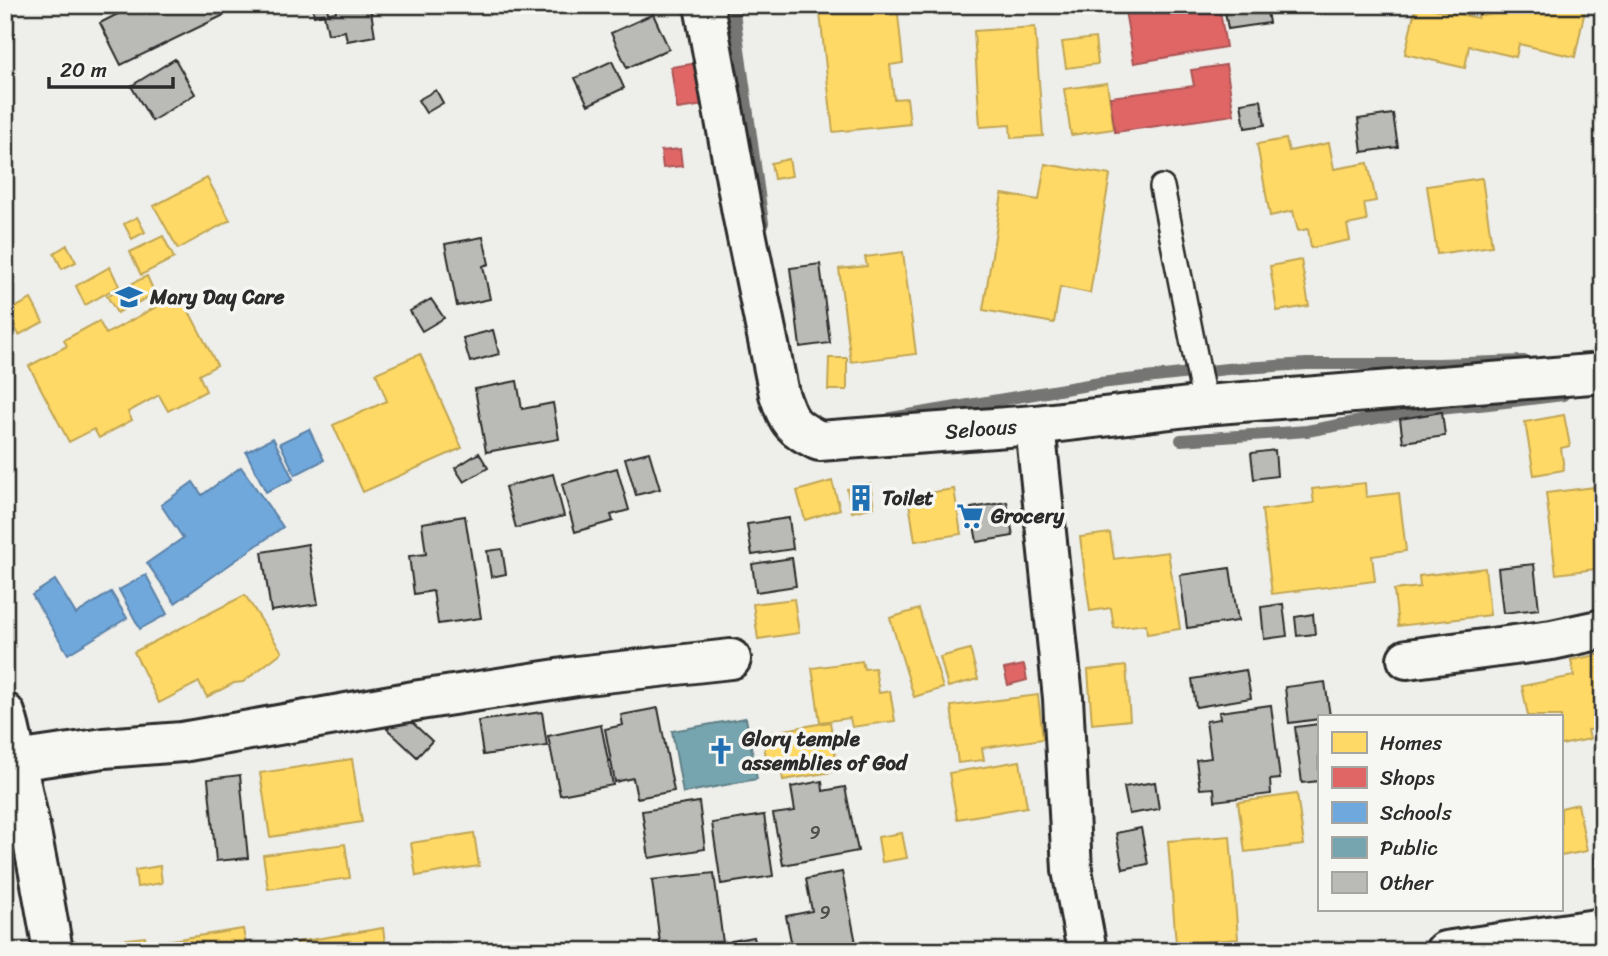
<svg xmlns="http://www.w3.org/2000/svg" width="1608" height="956" font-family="Sriracha,sans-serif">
<rect width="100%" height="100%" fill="#eeeeea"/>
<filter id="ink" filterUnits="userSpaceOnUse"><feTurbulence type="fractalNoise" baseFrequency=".0143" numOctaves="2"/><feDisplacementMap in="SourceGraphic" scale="14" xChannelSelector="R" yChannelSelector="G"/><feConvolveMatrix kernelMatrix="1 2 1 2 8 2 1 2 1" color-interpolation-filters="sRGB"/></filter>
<g filter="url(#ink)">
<!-- homes -->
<path fill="#ffd966" stroke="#bfa554" stroke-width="2" d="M897 5 903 63 890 65 894 99 907 98 910 124 833 132 820 13Z
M1416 5 1478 18 1481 5H1586L1575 57 1519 44 1516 57 1469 46 1465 68 1405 54Z
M1035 27 1043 136 1011 138 1010 125 980 127 974 31Z
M1095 38 1098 64 1066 68 1062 42Z
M1107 83 1114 129 1071 135 1064 89Z
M1286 139 1289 151 1329 143 1334 169 1368 163 1376 201 1364 203 1367 221 1347 225 1350 240 1311 248 1308 229 1298 231 1293 211 1270 216 1257 144Z
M789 159 792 176 774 179 771 163Z
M1045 164 1110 175 1090 293 1060 287 1054 323 983 310 1002 194 1039 200Z
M207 178 230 220 178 249 154 206Z
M1482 178 1492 246 1437 254 1427 186Z
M137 217 145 232 132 239 124 224Z
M163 236 174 258 141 275 130 252Z
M67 245 76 262 62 269 54 253Z
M903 252 916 354 851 362 839 269 867 266 865 257Z
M1301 260 1309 306 1277 311 1270 266Z
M110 267 119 286 85 305 76 286Z
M147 276 155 294 117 313 107 296Z
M180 294 217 365 199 375 206 391 168 411 159 395 128 412 132 420 99 438 94 429 69 442 29 366 67 346 64 340 99 321 106 334Z
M31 299 43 322 19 335 7 312Z
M420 354 462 448 363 492 333 425 387 401 376 373Z
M829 358H847V390H828Z
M1564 415 1570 446 1561 448 1564 470 1534 475 1525 422Z
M832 481 840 509 805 520 797 491Z
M1365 483 1366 497 1399 493 1406 551 1372 556 1375 581 1272 594 1262 510 1314 503 1312 489Z
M870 484 874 507 852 512 847 489Z
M1603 486V568L1556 574 1546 493Z
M954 489 961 534 915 541 908 496Z
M1110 533 1114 559 1168 552 1180 629 1147 634 1146 624 1114 628 1111 608 1090 611 1080 537Z
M1485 568 1490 615 1398 626 1394 590 1420 587 1419 576Z
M245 595 282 652 243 682 234 683 207 697 199 682 159 703 134 652Z
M794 599 799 633 758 639 753 604Z
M919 609 943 688 914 697 890 618Z
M970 649 978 679 948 687 940 657Z
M1603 654V728L1588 730 1590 739 1561 745V716H1528L1522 686 1574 676 1571 660Z
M862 661 864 669 875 668 879 693 890 691 895 721 852 727 850 718 820 722 812 668Z
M1126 666 1130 720 1092 724 1088 670Z
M1038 695 1043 739 982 748 984 760 958 763 951 706Z
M830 722 838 771 783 780 781 766 768 768 762 734Z
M352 759 362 822 270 837 260 773Z
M1020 761 1027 807 957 819 949 773Z
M1297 794 1304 845 1245 852 1238 802Z
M1578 804 1587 851 1561 856V808Z
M474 833 479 866 416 876 411 843Z
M902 833 907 858 882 862 878 837Z
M1230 836 1238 939 1176 944 1168 841Z
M345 844 350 878 268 889 263 855Z
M160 866 162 883 137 887 135 870Z
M383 928 386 951H298L297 942Z
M243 929 247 951H103L102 942 145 937 146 944Z"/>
<!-- shops -->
<path fill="#e06666" stroke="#aa5454" stroke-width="2" d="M1124 5H1219L1226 47 1134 63Z
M699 63 705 105 677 109 671 67Z
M1226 65 1234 115 1115 132 1110 97 1194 86 1191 70Z
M680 149 682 166 663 168 661 151Z
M1024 665 1027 680 1008 685 1004 669Z"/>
<!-- schools -->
<path fill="#6fa8dc" stroke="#5b82a7" stroke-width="2" d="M309 429 324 460 295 475 280 443Z
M273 438 293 479 266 492 246 452Z
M241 467 283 527 175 603 147 563 183 538 161 505 193 482 202 495Z
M146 575 167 614 140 629 119 590Z
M55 580 76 614 111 592 127 618 68 654 32 595Z"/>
<!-- public -->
<path fill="#76a5af" stroke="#608087" stroke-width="2" d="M746 718 757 779 683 793 672 731Z"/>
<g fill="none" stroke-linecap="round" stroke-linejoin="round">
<!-- stream -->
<path stroke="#757573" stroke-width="12" d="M733 5 763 223
M891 418 1100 383 1227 369 1307 364H1439L1524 361
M1181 440 1307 431 1409 412 1489 404 1563 395"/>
</g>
<!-- building -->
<path fill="#babab7" stroke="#2b2b2b" stroke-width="2" d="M135 5H219L224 15 121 65 100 23Z
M312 5H327L328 13 336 12 335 5H370L375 36 347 41 345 31 328 34 324 14 314 16Z
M1224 5H1266L1269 23 1228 29Z
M653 14 669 49 627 68 611 33Z
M175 59 195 94 152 121 131 86Z
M612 61 624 88 588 105 575 78Z
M436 90 443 103 426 113 418 100Z
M1261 100 1265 125 1245 128 1241 103Z
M1393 114 1398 147 1362 152 1358 119Z
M483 237 489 264 483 266 490 299 457 306 445 244Z
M820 264 830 343 800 347 790 268Z
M431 299 444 318 422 331 410 311Z
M493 330 499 354 470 362 463 338Z
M517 381 522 409 553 403 559 439 486 452 475 389Z
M1442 412 1445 436 1403 442 1400 419Z
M1275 450 1277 476 1254 479 1251 453Z
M649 452 660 489 636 495 625 458Z
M479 453 488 468 464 482 455 468Z
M617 468 629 510 611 515 613 521 575 532 562 484Z
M553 474 564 516 516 528 505 487Z
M1007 502 1013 536 977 542 971 508Z
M465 516 481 618 438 624 433 591 414 594 409 556 426 554 422 523Z
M789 518 793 549 752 555 747 524Z
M308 544 318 604 271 611 262 552Z
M502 549 506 574 491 577 487 551Z
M792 558 796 586 756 592 752 564Z
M1534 564 1539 609 1503 613 1498 568Z
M1230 568 1238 621 1187 628 1180 575Z
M1283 604 1287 636 1264 639 1261 607Z
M1313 614 1315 634 1297 636 1295 617Z
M1246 670 1251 698 1196 707 1192 679Z
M1325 682 1330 716H1319V719L1289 723 1285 687Z
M1271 705 1280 779 1270 780 1271 794 1215 801 1214 788 1200 789 1196 760 1211 758 1206 721 1220 719 1219 712Z
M658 708 674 791 637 798 633 778 615 782 605 729 623 725 621 715Z
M542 712 547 746 483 755 478 721Z
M402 713 432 741 417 757 387 729Z
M1319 724V781L1302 783 1295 727Z
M601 725 613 785 560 795 548 736Z
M240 775 248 858 216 861 208 779Z
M822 781 823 791 845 787 858 851 783 865 773 814 795 811 791 787Z
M1155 782 1159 809 1129 814 1124 787Z
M699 802 705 849 649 858 642 811Z
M764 815 773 876 721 884 712 823Z
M1141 828 1148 864 1123 869 1116 833Z
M1603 857V912L1600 913 1595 858Z
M842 872 856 943 836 947 837 951H793L786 916 812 911 806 879Z
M714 873 724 951H661L652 880Z
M754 937 757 951H732L731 941Z"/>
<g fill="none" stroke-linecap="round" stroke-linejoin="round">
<defs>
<path id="lane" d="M1162 187 1205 405"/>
<g id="street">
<path id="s1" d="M704 5 743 218 779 394C789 424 792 427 819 441L1035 425 1205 405 1603 373"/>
<path d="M1035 425 1063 698 1072 870 1087 951"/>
<path d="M1407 659 1552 640 1603 629"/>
<path d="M5 713C13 733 14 755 19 776 32 834 43 892 53 951"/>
<path d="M16 761 104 748 182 742 420 700 577 676 731 659"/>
<path d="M1445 951 1603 928"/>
</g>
</defs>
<!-- lane casing -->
<use href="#lane" stroke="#2b2b2b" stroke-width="28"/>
<!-- street casing -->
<use href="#street" stroke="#2b2b2b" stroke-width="44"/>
<!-- lane -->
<use href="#lane" stroke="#f6f6f2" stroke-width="23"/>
<!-- street -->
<use href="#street" stroke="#f6f6f2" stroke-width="38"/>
</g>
</g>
<!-- icons -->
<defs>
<symbol id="school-bare" viewBox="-9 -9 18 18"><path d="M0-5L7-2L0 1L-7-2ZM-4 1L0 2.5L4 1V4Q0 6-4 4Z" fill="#1f6fb2" stroke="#f6f6f2" stroke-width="2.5" paint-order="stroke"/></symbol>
<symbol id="building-bare" viewBox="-9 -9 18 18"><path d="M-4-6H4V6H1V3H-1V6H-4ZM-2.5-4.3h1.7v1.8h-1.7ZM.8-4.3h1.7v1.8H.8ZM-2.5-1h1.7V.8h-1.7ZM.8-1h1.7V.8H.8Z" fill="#1f6fb2" stroke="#f6f6f2" stroke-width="2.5" paint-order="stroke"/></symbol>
<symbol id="supermarket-bare" viewBox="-9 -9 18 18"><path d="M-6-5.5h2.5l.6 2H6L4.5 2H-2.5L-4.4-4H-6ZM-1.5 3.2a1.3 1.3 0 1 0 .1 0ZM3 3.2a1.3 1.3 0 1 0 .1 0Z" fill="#1f6fb2" stroke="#f6f6f2" stroke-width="2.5" paint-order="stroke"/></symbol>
<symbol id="church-bare" viewBox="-9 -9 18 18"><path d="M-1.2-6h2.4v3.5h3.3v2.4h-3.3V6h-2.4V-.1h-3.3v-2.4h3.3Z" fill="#1f6fb2" stroke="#f6f6f2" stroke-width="2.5" paint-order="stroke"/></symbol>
</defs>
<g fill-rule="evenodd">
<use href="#school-bare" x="110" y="278" width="38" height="38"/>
<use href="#building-bare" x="842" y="479" width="38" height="38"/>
<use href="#supermarket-bare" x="951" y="497" width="38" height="38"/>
<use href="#church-bare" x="702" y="732" width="38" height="38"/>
</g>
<g text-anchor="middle" stroke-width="7" stroke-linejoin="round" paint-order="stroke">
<!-- number labels -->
<g font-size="18" fill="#4f4f4e">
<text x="815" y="839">9</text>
<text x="825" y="919">9</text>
</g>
<!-- poi labels -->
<g font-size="21" font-weight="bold" fill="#2b2b2b" stroke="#f6f6f2" text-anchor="start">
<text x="150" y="304">Mary Day Care</text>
<text x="882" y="505">Toilet</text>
<text x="991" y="523">Grocery</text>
<text x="742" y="746">Glory temple<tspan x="742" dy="24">assemblies of God</tspan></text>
</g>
<!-- street labels -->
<g font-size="21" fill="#2b2b2b" stroke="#f6f6f2">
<text dy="7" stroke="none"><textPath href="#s1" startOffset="623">Seloous</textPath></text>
</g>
</g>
<!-- margin -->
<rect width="1608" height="956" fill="none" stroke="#f6f6f2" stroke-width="28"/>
<rect x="14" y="14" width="1580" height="928" fill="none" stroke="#2b2b2b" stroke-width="2.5" filter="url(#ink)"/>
<!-- legend -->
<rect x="1318" y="715" width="245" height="196" fill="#f6f6f2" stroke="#a5a5a2" stroke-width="2"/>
<rect x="1332" y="732" width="35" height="21" fill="#ffd966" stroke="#a5a5a2" stroke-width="2"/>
<text x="1380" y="750" font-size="21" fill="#2b2b2b">Homes</text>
<rect x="1332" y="767" width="35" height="21" fill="#e06666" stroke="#a5a5a2" stroke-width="2"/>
<text x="1380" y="785" font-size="21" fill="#2b2b2b">Shops</text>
<rect x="1332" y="802" width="35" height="21" fill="#6fa8dc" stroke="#a5a5a2" stroke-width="2"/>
<text x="1380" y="820" font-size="21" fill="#2b2b2b">Schools</text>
<rect x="1332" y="837" width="35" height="21" fill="#76a5af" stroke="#a5a5a2" stroke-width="2"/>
<text x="1380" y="855" font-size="21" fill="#2b2b2b">Public</text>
<rect x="1332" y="872" width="35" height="21" fill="#babab7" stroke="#a5a5a2" stroke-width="2"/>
<text x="1380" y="890" font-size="21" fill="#2b2b2b">Other</text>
<!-- scale -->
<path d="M49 77v10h124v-10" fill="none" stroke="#2b2b2b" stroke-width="3.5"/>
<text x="60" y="77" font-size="21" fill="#2b2b2b" stroke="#f6f6f2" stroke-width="5" paint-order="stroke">20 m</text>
</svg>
